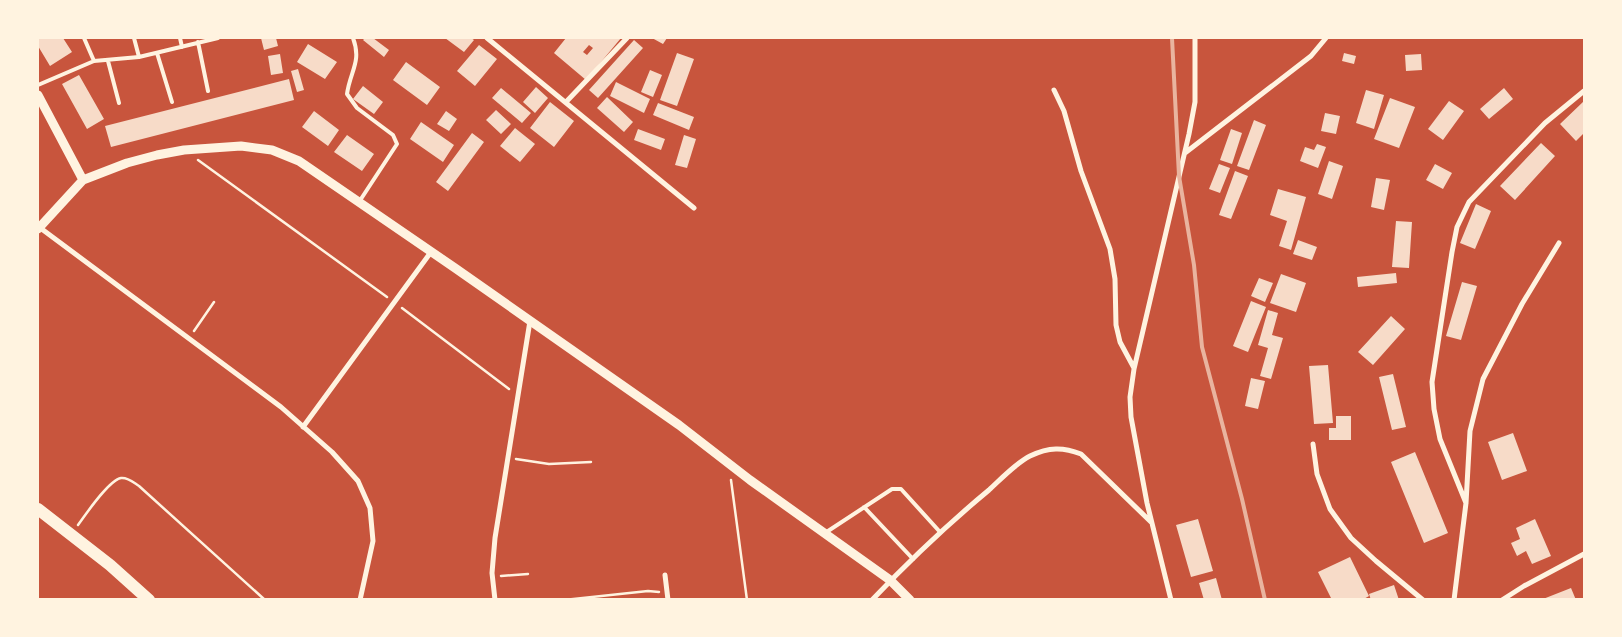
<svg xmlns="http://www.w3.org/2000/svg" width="1622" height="637" font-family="'Alegreya Sans',sans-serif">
<rect width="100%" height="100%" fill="#c8553d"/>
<!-- building -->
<path fill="#f7dbc8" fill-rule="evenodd" d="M38 38H63L72 52 50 66 38 46Z
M261 38H276L278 46 264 50Z
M365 38H373L389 50 384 57 363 40Z
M445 38H471L474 40 464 52Z
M566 38H621L586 80 554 53ZM589 45 593 48 587 55 583 52Z
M652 38H667L663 44Z
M634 40 643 48 598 98 589 90Z
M308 44 337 62 325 79 297 62Z
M479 45 497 59 475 86 457 71Z
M677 53 694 59 677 106 660 100Z
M1344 53 1356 56 1354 64 1342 61Z
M280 54 283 73 271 75 268 56Z
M1421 54 1422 70 1406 71 1405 55Z
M406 62 440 87 427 105 393 80Z
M298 69 304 90 297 92 291 71Z
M650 70 662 75 653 97 641 92Z
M79 75 104 119 87 129 62 84Z
M289 79 294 100 111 147 105 126Z
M616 82 650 99 644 113 610 96Z
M363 86 383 102 374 114 353 99Z
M536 87 548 98 535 113 523 102Z
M501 88 531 113 522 123 492 98Z
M1504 88 1513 99 1489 119 1480 109Z
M1366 90 1384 95 1374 129 1356 123Z
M607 97 633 122 624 132 597 108Z
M1390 98 1415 107 1399 148 1374 139Z
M1449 101 1464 111 1443 140 1428 129Z
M1584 101V133L1576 141 1560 124Z
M550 102 574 121 554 147 530 128Z
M658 103 694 117 689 130 653 115Z
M496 110 511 124 501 134 486 120Z
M314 111 339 130 328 146 302 127Z
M446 111 457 119 449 131 437 124Z
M1325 113 1340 116 1336 134 1321 131Z
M1254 120 1266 125 1249 170 1237 166Z
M421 122 454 145 443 162 410 139Z
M515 128 535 144 520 162 500 146Z
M638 129 665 139 661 150 634 140Z
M1231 129 1242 133 1232 164 1220 160Z
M472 133 484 142 448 191 436 182Z
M347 135 374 154 362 171 334 152Z
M684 135 696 139 687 168 675 165Z
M1541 143 1555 156 1515 200 1500 186Z
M1317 144 1326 147 1318 168 1300 161 1305 147 1314 150Z
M1329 161 1343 166 1332 199 1318 194Z
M1219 164 1230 168 1220 193 1209 189Z
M1435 164 1452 173 1443 189 1426 180Z
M1235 171 1248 176 1231 219 1219 215Z
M1376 178 1390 180 1384 210 1371 207Z
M1278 189 1306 197 1291 250 1279 246 1287 221 1270 215Z
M1476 204 1491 211 1475 249 1460 243Z
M1396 221 1412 222 1409 268 1392 267Z
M1298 240 1317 247 1312 260 1293 254Z
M1396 273 1397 283 1358 287 1357 277Z
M1281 274 1306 283 1296 312 1270 303Z
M1259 278 1273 283 1265 302 1251 296Z
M1462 282 1477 286 1461 340 1446 336Z
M1251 301 1266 307 1248 352 1233 346Z
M1268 310 1278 313 1272 335 1283 338 1271 379 1260 376 1268 348 1258 345Z
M1391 316 1405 329 1373 365 1358 352Z
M1328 365 1333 423 1314 424 1309 366Z
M1393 374 1406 427 1392 430 1379 377Z
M1251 378 1265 381 1258 409 1245 406Z
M1336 416H1351V440H1329V428H1336Z
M1513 433 1527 471 1502 480 1488 442Z
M1415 452 1448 533 1424 543 1391 462Z
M1198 519 1213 571 1191 577 1176 525Z
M1535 519 1551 556 1532 564 1526 551 1517 556 1511 543 1520 539 1516 528Z
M1350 557 1369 596 1362 600H1332L1318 572Z
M1216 578 1222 600H1204L1199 583Z
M1394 585 1399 600H1371L1369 594Z
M1571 588 1576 600H1543V599Z"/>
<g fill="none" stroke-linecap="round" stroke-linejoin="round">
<!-- path -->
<path stroke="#fff3e0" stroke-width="2.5" d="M198 160 387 297
M402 308 509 389
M194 331 214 302
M516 459 549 464 591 462
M731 480 747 600
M78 525C86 514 109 480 121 478 128 477 134 483 139 486L265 600
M501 576 528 574
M564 600 648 591 659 592"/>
<!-- service -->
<path stroke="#fff3e0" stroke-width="4" d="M134 38 139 57
M180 38 182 47
M353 38C362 62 350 71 347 94L357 108 393 135 397 144 359 202
M198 42 208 91
M157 53 172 102
M94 61 139 57 218 38
M108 61 119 103
M38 85 94 61 84 38
M864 507 913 559
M825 533 892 489H901L940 532"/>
<!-- minor -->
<path stroke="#fff3e0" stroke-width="5" d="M487 38 694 208
M1054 90 1064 111 1081 171 1110 249 1115 279 1116 325 1120 342 1134 368
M566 102 627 38
M1185 153 1311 56 1326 38
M39 227 281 407 332 452 358 481 370 508 373 541 360 600
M303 427 431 252
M1313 444 1317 474 1330 509 1351 538 1376 561 1423 600
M1466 503 1440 439 1434 409 1432 382 1452 252 1457 227 1469 202 1545 123 1584 91
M665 575 668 600
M495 600 492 573 495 538 530 321
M872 600C909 561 948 524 989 490 1001 479 1016 463 1030 456 1049 447 1063 447 1081 454L1151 522
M1171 600 1147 503 1131 417 1130 397 1134 369 1189 134 1195 102V38
M1454 600 1466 503 1470 431 1483 379 1522 304 1559 243
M1502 600 1524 586 1584 554"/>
<!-- tertiary -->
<path stroke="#fff3e0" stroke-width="9" d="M38 95 83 180
M38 229 83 180 127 163 157 155 184 150 241 146 272 150 299 161 455 268 679 425 750 480 890 580 910 600"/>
<!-- primary -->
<path stroke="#fff3e0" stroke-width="12" d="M38 509 110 565 149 600"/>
<!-- rail -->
<path stroke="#e9b49f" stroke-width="4" d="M1172 38 1179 176 1194 265 1202 347 1242 499 1265 600"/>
</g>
<!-- border -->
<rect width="1622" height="637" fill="none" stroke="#fff3e0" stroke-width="78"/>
</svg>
